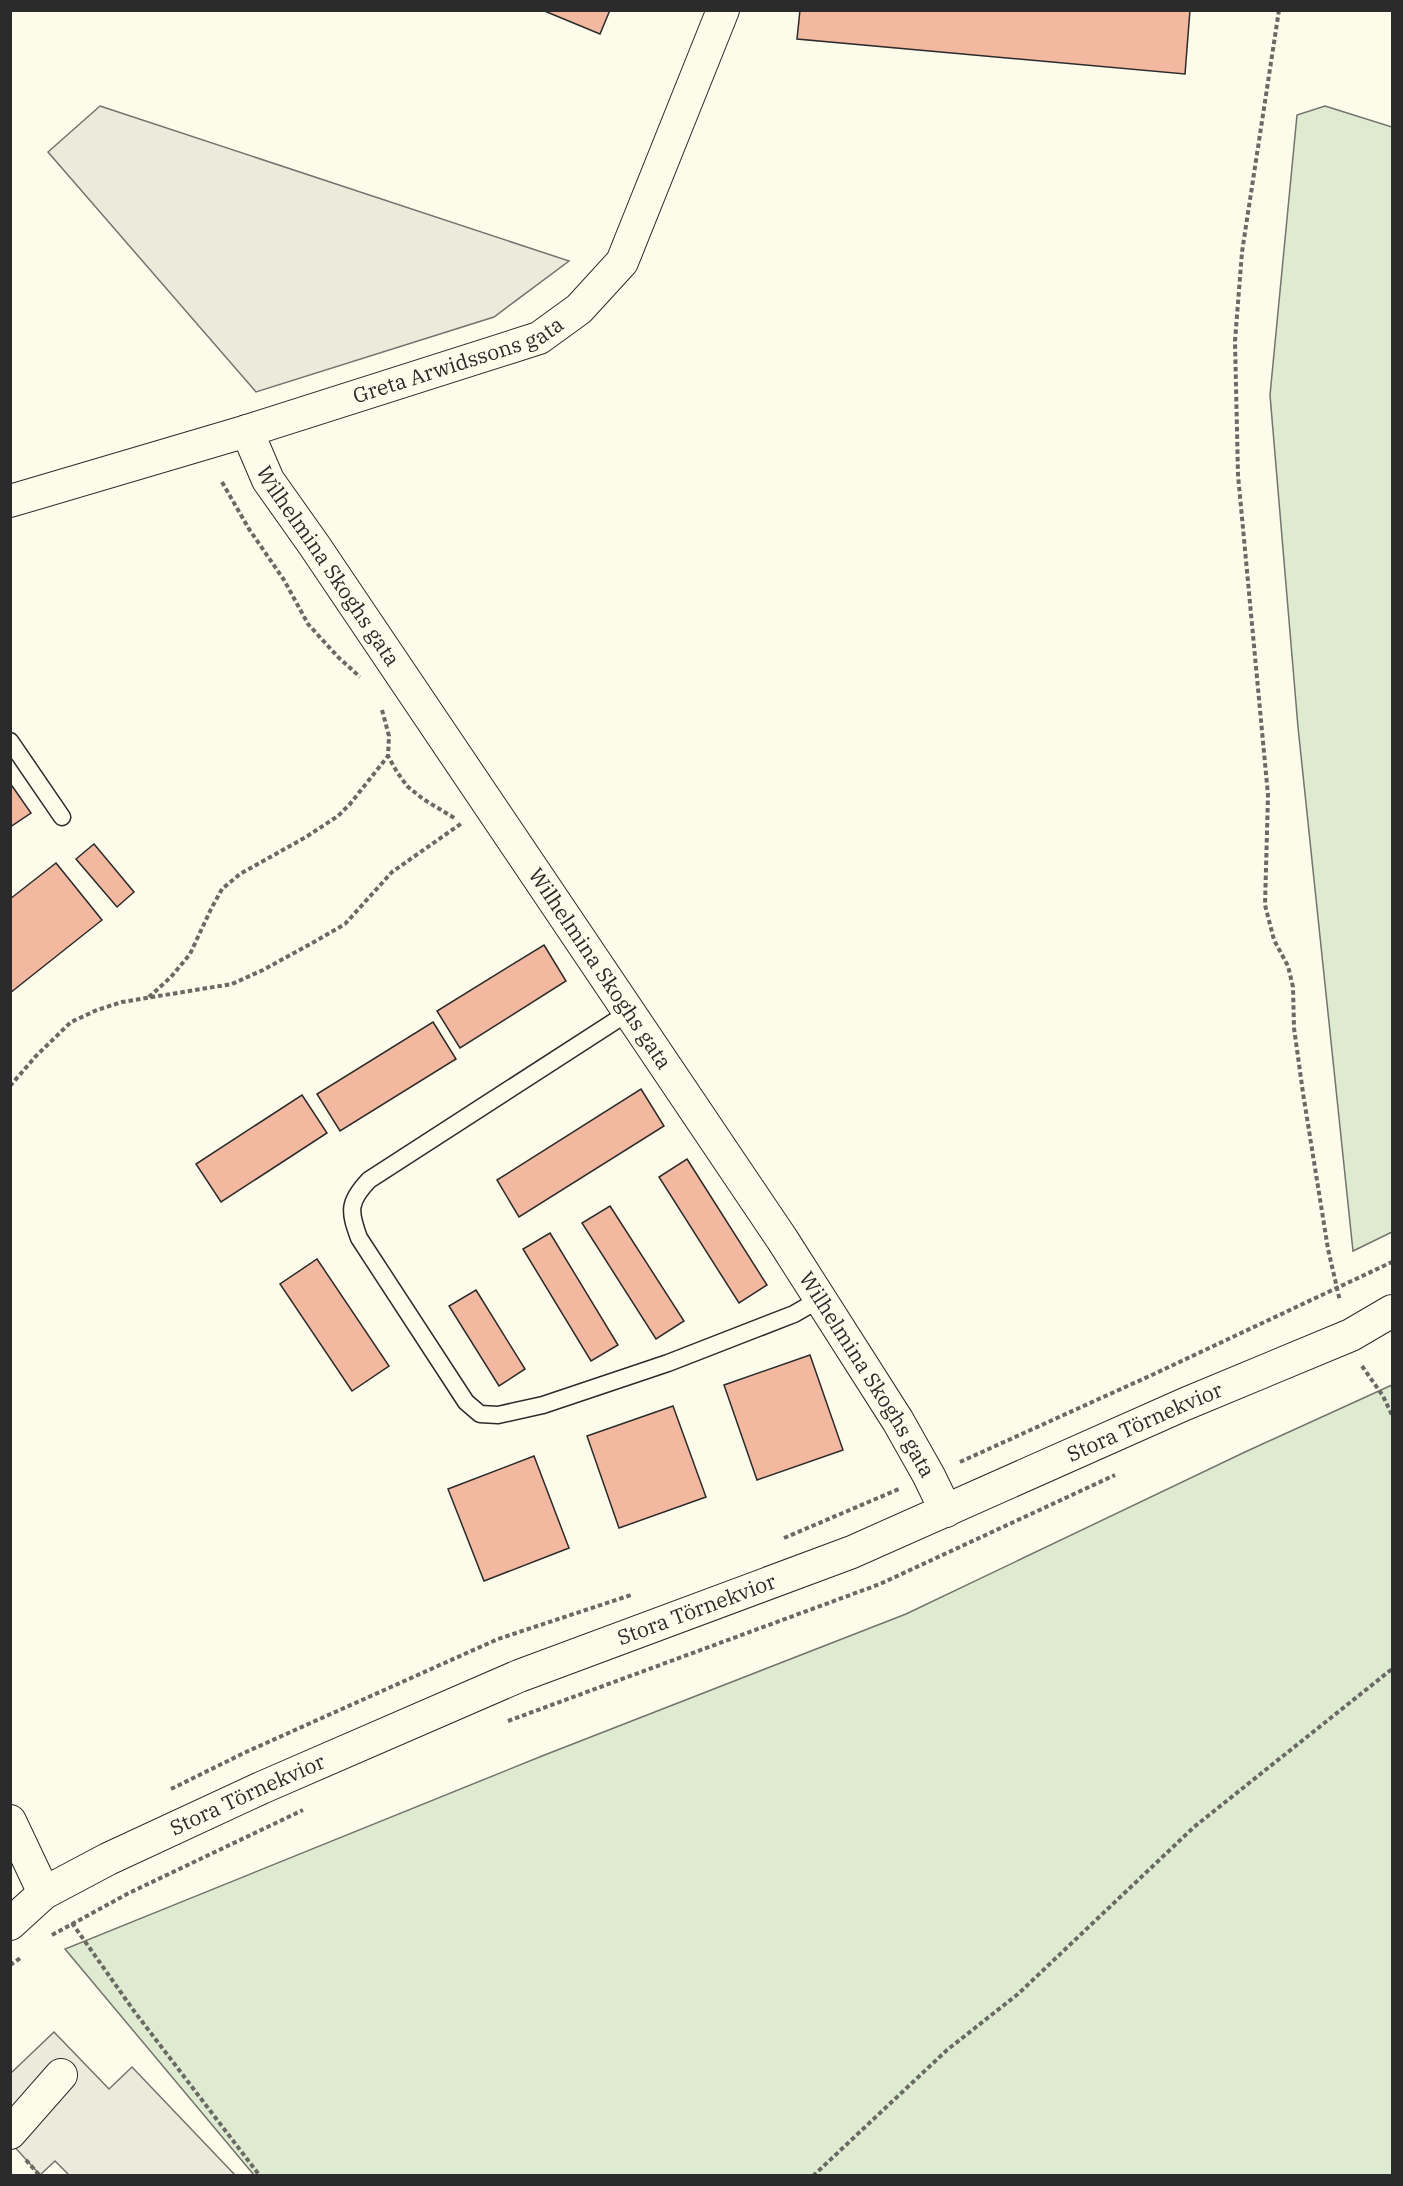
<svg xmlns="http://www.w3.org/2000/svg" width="1403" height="2186" font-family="'IBM Plex Serif',serif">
<rect width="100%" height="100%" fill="#fdfbea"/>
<!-- green -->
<path fill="#deebd1" stroke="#74746e" stroke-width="1.5" d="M1325 106 1392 127V1232L1353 1251 1298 727 1270 395 1297 115Z
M1392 1385V2175H254L65 1949 542 1756 906 1614 1245 1452Z"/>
<!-- parking -->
<path fill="#eceadb" stroke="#74746e" stroke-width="1.5" d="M100 106 569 261 494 317 256 392 48 152Z
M54 2032 109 2089 132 2067 235 2175H69L55 2161 40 2175 11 2143V2073Z"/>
<!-- building -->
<path fill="#f2b8a0" stroke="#2b2b2b" stroke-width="1.5" d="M542 10H610L600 34Z
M800 10H1190L1185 74 797 39Z
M10 783 31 813 10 827Z
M94 844 134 892 117 907 76 859Z
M56 863 102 920 10 993V899Z
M544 945 566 981 460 1048 437 1011Z
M433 1022 456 1059 340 1131 317 1094Z
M641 1089 664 1126 519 1217 497 1180Z
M302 1095 327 1133 221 1202 196 1164Z
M687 1159 767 1285 739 1303 659 1177Z
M610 1206 684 1321 656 1339 582 1223Z
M550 1233 618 1345 591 1361 523 1249Z
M317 1259 389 1366 352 1391 280 1284Z
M476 1290 525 1369 499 1386 449 1306Z
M810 1355 843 1450 757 1480 724 1385Z
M673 1406 706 1497 619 1528 587 1436Z
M534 1456 569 1548 484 1581 448 1489Z"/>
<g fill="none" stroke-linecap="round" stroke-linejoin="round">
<defs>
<path id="service" d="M10 741 62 817
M629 1012 369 1180C348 1202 349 1211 359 1238L466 1402 480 1414 498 1415 543 1405 668 1363 794 1314 820 1299"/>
<g id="minor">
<path id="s1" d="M247 431 268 480 314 545 782 1239 898 1421 929 1476 946 1511"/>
<path id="s2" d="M10 501 247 431 539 338 579 309 622 262 723 10"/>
<path d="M10 1821 44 1893"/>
<path id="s3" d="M10 1924 44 1893 108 1859 261 1788 519 1676 852 1552 1185 1404 1351 1335 1392 1311"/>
<path d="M10 2133 61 2075"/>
</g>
</defs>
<!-- service casing -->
<use href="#service" stroke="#2b2b2b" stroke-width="19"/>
<!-- minor casing -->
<use href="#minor" stroke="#2b2b2b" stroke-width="34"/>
<!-- path -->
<path stroke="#6a6964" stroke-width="4" stroke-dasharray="4.5 3" stroke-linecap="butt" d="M1279 10 1242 252 1235 341 1238 475 1268 795 1265 905 1274 940 1288 966 1293 987 1294 1028 1303 1093 1328 1249 1340 1301
M222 482 249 529 284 580 308 624 338 657 360 677
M382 710 389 736 388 756 397 772 407 786 423 799 456 819
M149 997 171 977 190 954 211 909 222 889 240 874 306 837 338 816 350 804 388 756
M10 1086 36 1056 71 1022 97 1010 122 1002 232 984 263 970 314 942 345 924 392 872 462 823
M1362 1366 1383 1396 1392 1415
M960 1462 1154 1374 1392 1262
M784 1538 899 1489
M508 1721 880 1584 1115 1475
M171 1789 246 1752 498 1639 631 1595
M72 1923 134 2011 260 2176
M52 1935 129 1893 303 1810
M10 1965 22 1957
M26 2160 40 2176
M813 2176 947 2050 1018 1994 1194 1827 1392 1669"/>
<!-- service -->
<use href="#service" stroke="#fdfbea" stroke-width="16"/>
<!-- minor -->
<use href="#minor" stroke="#fdfbea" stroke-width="32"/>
</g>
<g text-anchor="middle" stroke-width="4.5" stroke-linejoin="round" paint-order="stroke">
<!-- street labels -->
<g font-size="21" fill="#2b2b2b" stroke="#fdfbea">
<text dy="7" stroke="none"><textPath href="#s2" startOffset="470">Greta Arwidssons gata</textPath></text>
<text dy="7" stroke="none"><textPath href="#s1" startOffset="158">Wilhelmina Skoghs gata</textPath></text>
<text dy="7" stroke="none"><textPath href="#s1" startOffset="644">Wilhelmina Skoghs gata</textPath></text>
<text dy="7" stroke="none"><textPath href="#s1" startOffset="1130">Wilhelmina Skoghs gata</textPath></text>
<text dy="7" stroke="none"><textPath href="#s3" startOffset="1244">Stora Törnekvior</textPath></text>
<text dy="7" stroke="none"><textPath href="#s3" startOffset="758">Stora Törnekvior</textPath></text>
<text dy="7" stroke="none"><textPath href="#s3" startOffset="272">Stora Törnekvior</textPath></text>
</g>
</g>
<!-- border -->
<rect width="1403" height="2186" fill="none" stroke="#2b2b2b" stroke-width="24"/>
</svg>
